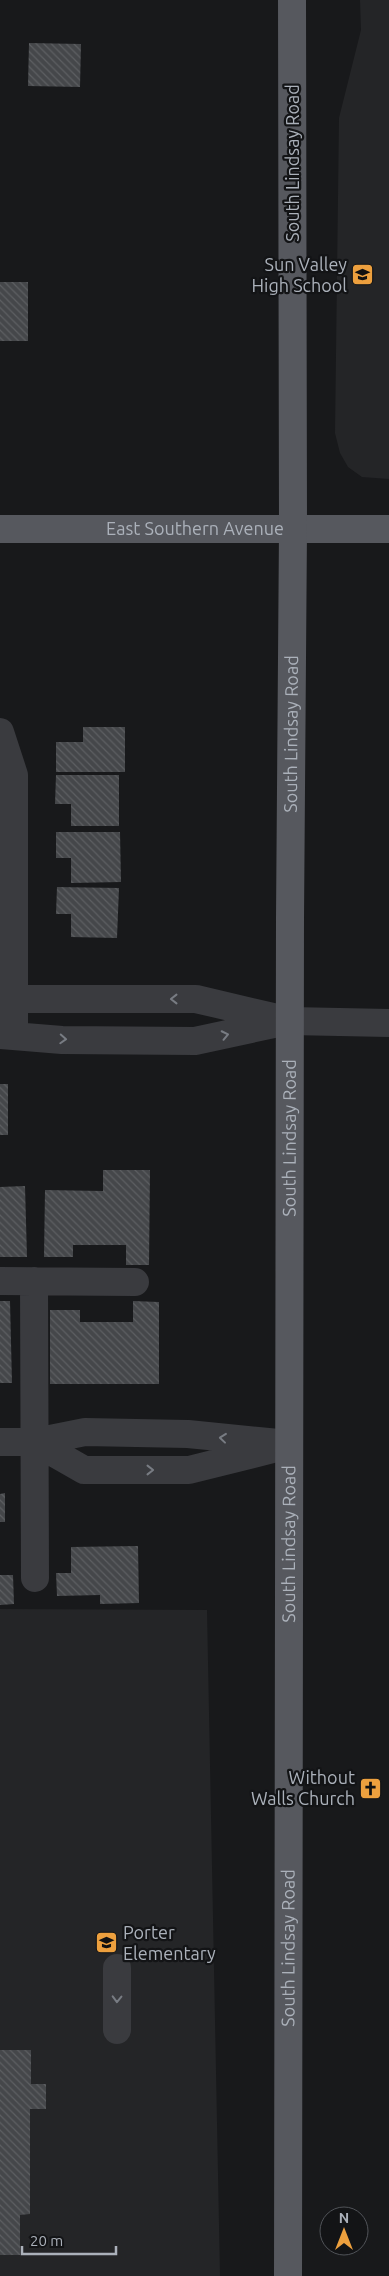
<svg xmlns="http://www.w3.org/2000/svg" width="389" height="2276" font-family="Ubuntu,sans-serif">
<defs>
<pattern id="building-back-hatch" width="6" height="6" patternUnits="userSpaceOnUse" patternTransform="scale(1.25)"><rect width="6" height="6" fill="#45474a"/><path d="M-1 5l2 2M0 0l6 6M5-1l2 2" fill="none" stroke="#5d5f62"/></pattern>
</defs>
<rect width="100%" height="100%" fill="#18191b"/>
<!-- built -->
<path fill="#242527" d="M360 0H389V479L362 477 348 467 340 453 335 433 339 118 361 30Z
M0 1609 207 1610 220 2276H0Z"/>
<!-- building -->
<path fill="url(#building-back-hatch)" d="M29 43 81 44 80 87 28 86Z
M0 282H28V341H0Z
M83 727H125V772H56V742H83Z
M56 775H119V826H71V804H55Z
M56 832H120L121 882 71 883V858H56Z
M57 887 119 888 117 938 71 937V914H56Z
M0 1084H8V1135H0Z
M103 1170H150L149 1265H126V1245H73V1257H44L45 1190 103 1191Z
M25 1186 27 1257H0V1187Z
M0 1301H10L12 1383H0Z
M133 1301 159 1302V1384H50V1310H80V1322H133Z
M5 1493V1522H0V1494Z
M138 1546 139 1603 100 1604V1595L57 1596 56 1573H71V1547Z
M0 1575H13L14 1604 0 1605Z
M0 2050H31V2084H46V2109H30V2214L20 2215V2255H0Z"/>
<g fill="none" stroke-linecap="round" stroke-linejoin="round">
<!-- minor -->
<path stroke="#3a3b3f" stroke-width="28" d="M0 732 14 775V1035
M15 999H196L290 1021 389 1023
M0 1035 62 1040 195 1041 283 1022
M0 1281 135 1282
M34 1281 35 1578
M0 1442H35L85 1432 188 1434 289 1444
M35 1442 84 1470H189L273 1449
M117 2030V1968"/>
<!-- major -->
<g stroke="#56585e" stroke-width="28">
<path id="s1" d="M0 529H389"/>
<path id="s2" d="M288 2276 290 918 293 529 292 0"/>
</g>
</g>
<!-- one-way arrows -->
<defs><path id="oneway-chevron" d="M-2-3.5L2.5 0L-2 3.5" fill="none" stroke-width="1.6" stroke-linecap="round" stroke-linejoin="round" transform="scale(1.25)"/></defs>
<g stroke="#787c83">
<use href="#oneway-chevron" transform="translate(174 999) rotate(180)"/>
<use href="#oneway-chevron" transform="translate(225 1035) rotate(-12)"/>
<use href="#oneway-chevron" transform="translate(63 1039) rotate(3)"/>
<use href="#oneway-chevron" transform="translate(223 1438) rotate(-174)"/>
<use href="#oneway-chevron" transform="translate(150 1470)"/>
<use href="#oneway-chevron" transform="translate(117 1999) rotate(91)"/>
</g>
<!-- icons -->
<defs>
<symbol id="school-square" viewBox="-11 -11 22 22"><rect x="-9" y="-9" width="18" height="18" rx="4" fill="#eda03e" stroke="#131416"/><path d="M0-5L7-2L0 1L-7-2ZM-4 1L0 2.5L4 1V4Q0 6-4 4Z" fill="#111"/></symbol>
<symbol id="church-square" viewBox="-11 -11 22 22"><rect x="-9" y="-9" width="18" height="18" rx="4" fill="#eda03e" stroke="#131416"/><path d="M-1.2-6h2.4v3.5h3.3v2.4h-3.3V6h-2.4V-.1h-3.3v-2.4h3.3Z" fill="#111"/></symbol>
</defs>
<g fill-rule="evenodd">
<use href="#school-square" x="350" y="262" width="25" height="25"/>
<use href="#church-square" x="358" y="1776" width="25" height="25"/>
<use href="#school-square" x="94" y="1930" width="25" height="25"/>
</g>
<g text-anchor="middle" stroke-width="4.5" stroke-linejoin="round" paint-order="stroke">
<!-- street labels -->
<g font-size="18" fill="#abb1ba" stroke="#131416">
<text transform="translate(293 163) rotate(-90)" y="6">South Lindsay Road</text>
<text dy="6" stroke="none"><textPath href="#s1" startOffset="195">East Southern Avenue</textPath></text>
<text dy="6" stroke="none"><textPath href="#s2" startOffset="1542">South Lindsay Road</textPath></text>
<text dy="6" stroke="none"><textPath href="#s2" startOffset="1138">South Lindsay Road</textPath></text>
<text dy="6" stroke="none"><textPath href="#s2" startOffset="732">South Lindsay Road</textPath></text>
<text dy="6" stroke="none"><textPath href="#s2" startOffset="328">South Lindsay Road</textPath></text>
</g>
<!-- poi labels -->
<g font-size="18" fill="#abb1ba" stroke="#131416" text-anchor="end">
<text x="347" y="271">Sun Valley<tspan x="347" dy="21">High School</tspan></text>
<text x="355" y="1784">Without<tspan x="355" dy="21">Walls Church</tspan></text>
<text x="123" y="1939" text-anchor="start">Porter<tspan x="123" dy="21">Elementary</tspan></text>
</g>
</g>
<!-- north arrow -->
<g transform="translate(344 2231)"><circle r="24" fill="#131416" stroke="#505358"/>
<path d="M0-4L9 19L0 12L-9 19Z" fill="#eda03e"/>
<text y="-8" font-size="14" font-weight="bold" text-anchor="middle" fill="#abb1ba">N</text>
</g>
<!-- scale -->
<path d="M22 2246v8h94v-8" fill="none" stroke="#abb1ba" stroke-width="2.5"/>
<text x="30" y="2246" font-size="15" fill="#abb1ba" stroke="#131416" stroke-width="4" paint-order="stroke">20 m</text>
</svg>
